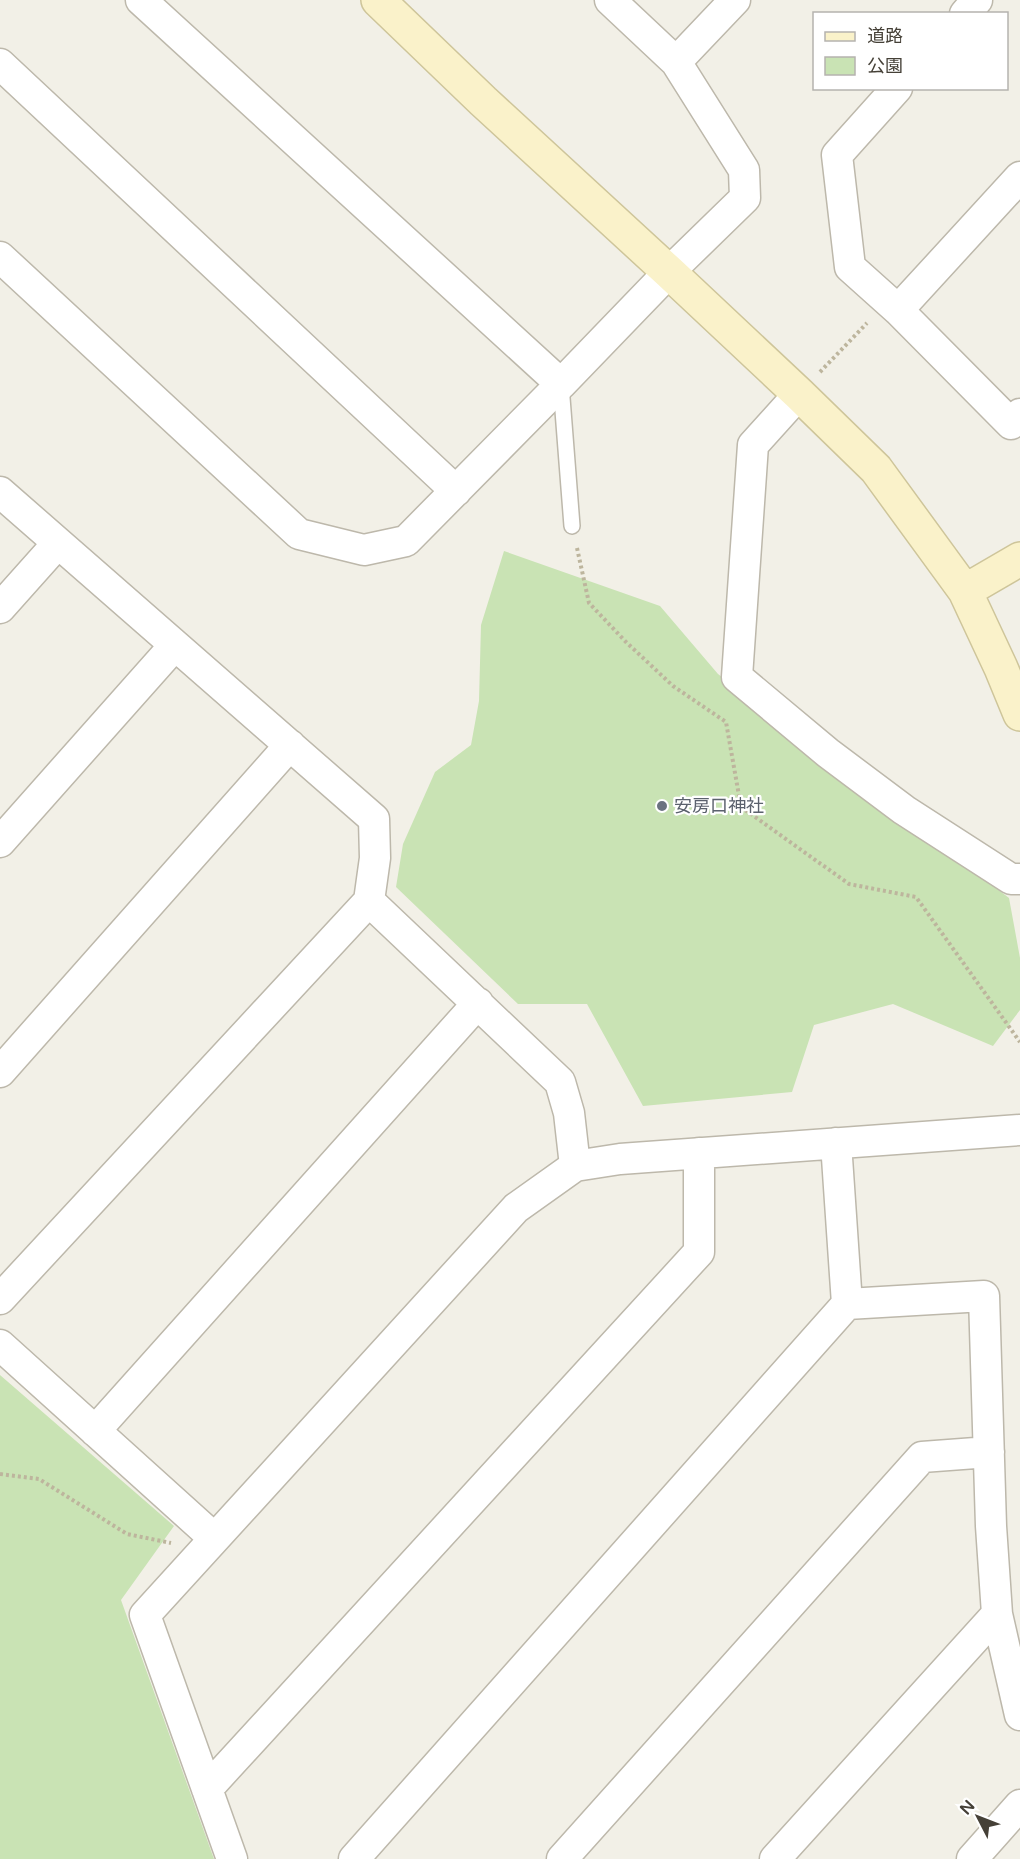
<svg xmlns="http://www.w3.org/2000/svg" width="1020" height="1859" font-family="'Varela Round','Noto Sans JP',sans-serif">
<rect width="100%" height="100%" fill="#f2f0e7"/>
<!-- green -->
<path fill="#c9e3b4" d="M504 551 660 606 718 674 1009 898 1020 958V1010L993 1046 893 1004 814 1025 792 1092 643 1106 587 1004H518L396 887 403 844 435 772 471 745 479 701 481 625Z
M0 1375 174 1526 121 1600 214 1859H0Z"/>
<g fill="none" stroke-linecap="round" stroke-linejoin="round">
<defs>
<path id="lane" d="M561 385 572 526"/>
<path id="street" d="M141 0 561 384 669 272 745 198 744 170 676 62 735 0
M610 0 676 62
M965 14 977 0
M0 64 456 491
M897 88 837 155 850 267 898 310 1011 424 1020 414
M0 257 299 534 364 550 406 541 561 384
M898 310 1020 177
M799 394 753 445 737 677 828 753 904 810 1011 879H1020
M0 492 374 819 375 858 369 901 560 1082 569 1113 575 1166
M0 608 58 543
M0 842 175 645
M0 1072 290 745
M836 1143 847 1304 984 1296 991 1526 997 1614 1020 1715
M0 1299 369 901
M0 1345 214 1538
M95 1431 478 1003
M207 1789 699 1252V1153
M232 1859 145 1615 516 1208 575 1166 620 1159 1020 1130
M354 1859 847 1304
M562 1859 922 1457 989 1452
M775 1859 997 1614
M972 1859 1020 1805"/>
<path id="secondary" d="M378 0 483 101 669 272 799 394 876 469 965 591 1001 668 1020 714
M965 591 1020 559"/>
</defs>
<!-- lane casing -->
<use href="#lane" stroke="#bdb8ab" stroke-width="18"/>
<!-- street casing -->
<use href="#street" stroke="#bdb8ab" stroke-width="33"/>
<!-- secondary casing -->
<use href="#secondary" stroke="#cec59a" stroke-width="36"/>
<!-- path -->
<path stroke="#bdb59d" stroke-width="4" stroke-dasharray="3 3" stroke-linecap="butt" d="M820 372 867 323
M577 548 589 603 626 642 673 686 726 722 741 807 849 884 916 897 1020 1042
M0 1474 39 1479 127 1534 171 1543"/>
<!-- lane -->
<use href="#lane" stroke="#fff" stroke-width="15"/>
<!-- street -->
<use href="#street" stroke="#fff" stroke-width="30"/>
<!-- secondary -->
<use href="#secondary" stroke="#faf2ca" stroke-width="33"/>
</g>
<!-- markers -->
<circle fill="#6b7280" stroke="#fff" stroke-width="2" cx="662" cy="806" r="6"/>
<g text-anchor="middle" stroke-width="4.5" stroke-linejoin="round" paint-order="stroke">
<!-- worship labels -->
<g font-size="18" fill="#5b616d" stroke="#fff" text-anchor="start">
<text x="674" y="812">安房口神社</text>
</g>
</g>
<!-- legend -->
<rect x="813" y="12" width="195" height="78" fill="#ffffff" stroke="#b5b3af" stroke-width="1.5"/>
<rect x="825" y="32" width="30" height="9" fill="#faf2ca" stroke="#b5b3af" stroke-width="1.5"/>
<text x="867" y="42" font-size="18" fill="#454037">道路</text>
<rect x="825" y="57" width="30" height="18" fill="#c9e3b4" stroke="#b5b3af" stroke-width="1.5"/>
<text x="867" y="72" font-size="18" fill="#454037">公園</text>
<!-- north arrow -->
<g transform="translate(978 1817) rotate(312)" stroke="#ffffff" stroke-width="4.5" paint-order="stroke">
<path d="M0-4.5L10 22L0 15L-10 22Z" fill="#454037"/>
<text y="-9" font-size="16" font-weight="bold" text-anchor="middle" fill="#454037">N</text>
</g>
</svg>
